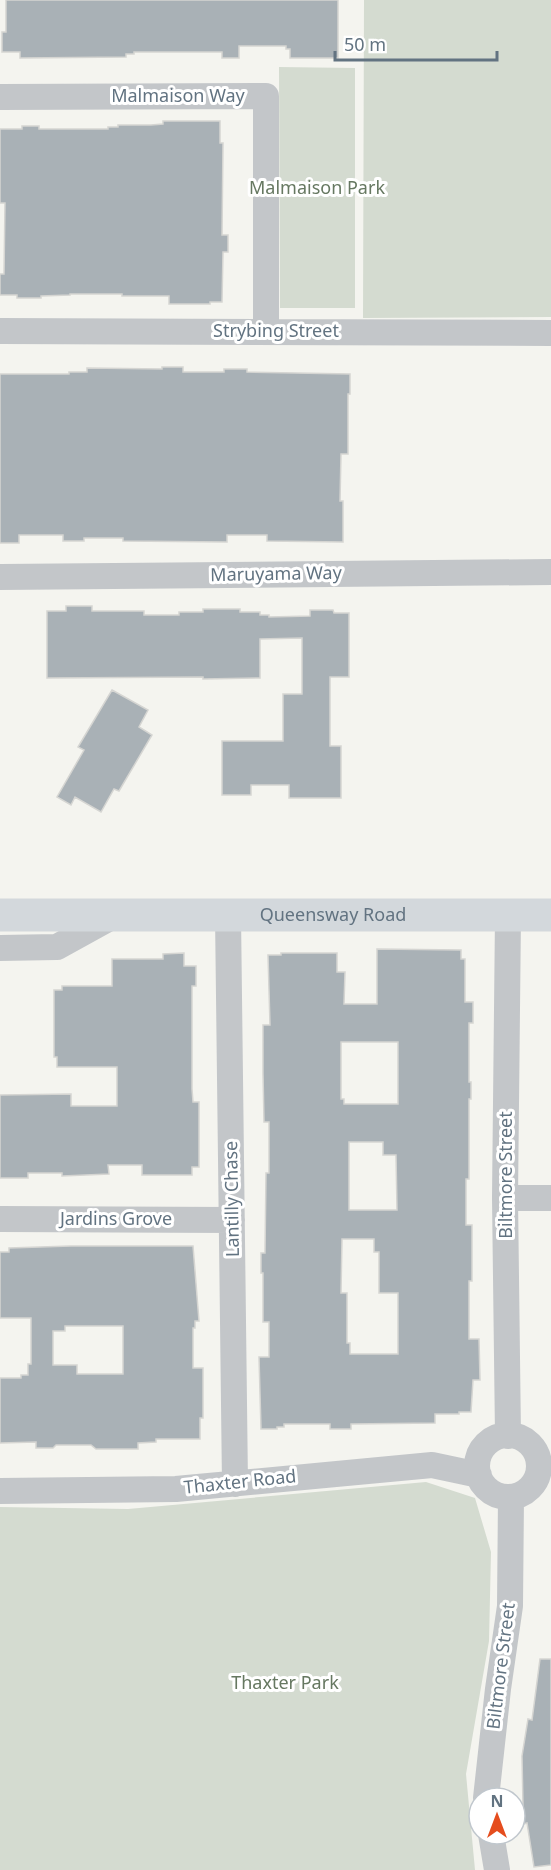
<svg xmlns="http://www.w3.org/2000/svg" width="551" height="1870" font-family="'Noto Sans',sans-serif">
<rect width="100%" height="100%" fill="#f4f4ef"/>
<!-- green -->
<path fill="#d4dbd0" d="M364 0H551V317L363 318Z
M279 67 355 68V308H280Z
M426 1482 475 1498 491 1552 489 1641 466 1774 475 1870H0V1507L128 1509Z"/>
<!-- building -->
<path fill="#a9b1b6" stroke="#d5d5d2" stroke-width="1.5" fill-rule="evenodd" d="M6 0H338V58H290V49H286V46H239V58H222V52H134V54H126V57L20 58V52H2V32H6Z
M163 121H220V143H223L222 235H228V252H223L222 302H210V304H169V296H122V294H70V295L41 296V298H17V295H0V274H4L5 203H0V129H22V126H39V129H108V127H118V125H151L163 124Z
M162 367H183V372H224V369H247V372L350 374V394H348V454H341L340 501H343V542L267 541V535H227V542L123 541V538H84V541H63V535H19V543H0V374H69V372H87V368L162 369Z
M66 606H92V611H144V615H179V612H203V609H240V612H260V615H269V617L310 616V610H333L334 613H349V677H330V746H341V798H289V785H251V795H222V741H283V694H302V638L260 639V678L203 679V677L47 678V611H66Z
M112 690 148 710 139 727 152 735 119 791 114 789 101 812 75 797 71 805 57 797 84 750 78 747Z
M377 949 461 950V959H465V1002H473V1023H469V1082H471V1099H469V1179H466V1225H472V1281H469V1339H479L480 1380H473L471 1412H459V1414H435V1423L351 1424V1429H330V1424H284V1427H277V1429H261L259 1357H269V1322H263V1273H261V1253H265L266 1173H269V1122H264L263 1073V1025H270L268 955H281V953H337V972H345L344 1004H377ZM341 1042H398V1104H344V1099H341ZM349 1142H383V1155H396L397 1210H349ZM342 1239H374V1252H379V1293H398V1354H350V1343H347V1293H341Z
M184 953V966H196V986H192V1089L193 1102H199V1167H192V1175H142V1165H108L109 1174 62 1176V1173H28V1178H0V1095L71 1094V1106H117V1067H57V1057H54V990H62V986H112V959H163V954Z
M71 1246H193L199 1321H195V1328H193V1368H203V1418H200V1439H156V1442L138 1443V1449H96L91 1445H56L53 1448H36V1442L0 1443V1378H21V1375H28V1364H31V1318H0V1252H9V1248ZM65 1326H123V1374H77V1365H53V1331H65Z
M540 1659H551V1865L534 1867 527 1823 520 1825 517 1807 523 1806 522 1756 528 1719 532 1720Z"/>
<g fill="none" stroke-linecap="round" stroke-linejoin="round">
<!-- street -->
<path stroke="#c3c6c9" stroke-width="26" d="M0 97 266 96V331
M0 331 551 333
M0 577 551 572
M228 915 235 1484
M508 915 505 1198 508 1436
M0 948 57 947 115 915
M505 1198H551
M0 1219 232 1220
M477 1466a31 31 0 1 1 62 0a31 31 0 1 1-62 0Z
M0 1491 176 1489 432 1465 479 1475
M486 1798 498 1689 510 1606 511 1497
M491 1834 497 1870"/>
<!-- secondary -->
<path stroke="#d3d8dc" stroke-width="33" id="s1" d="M0 915H551"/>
</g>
<g text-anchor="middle" stroke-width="6" stroke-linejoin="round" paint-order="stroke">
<!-- street labels -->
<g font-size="18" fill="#627381" stroke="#fff">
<text x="178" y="102">Malmaison Way</text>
<text x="276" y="337">Strybing Street</text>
<text transform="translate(276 574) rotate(-1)" y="6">Maruyama Way</text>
<text dy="6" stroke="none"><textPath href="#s1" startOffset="333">Queensway Road</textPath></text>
<text transform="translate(506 1175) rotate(-90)" y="6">Biltmore Street</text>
<text transform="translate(232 1199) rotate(-91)" y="6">Lantilly Chase</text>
<text x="116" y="1225">Jardins Grove</text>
<text transform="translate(240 1482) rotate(-6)" y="6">Thaxter Road</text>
<text transform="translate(501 1666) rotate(-83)" y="6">Biltmore Street</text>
</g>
<!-- park labels -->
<g font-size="18" fill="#667861" stroke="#fff">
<text x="317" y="194">Malmaison Park</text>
<text x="285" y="1689">Thaxter Park</text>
</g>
</g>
<!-- north arrow -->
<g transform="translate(497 1816)"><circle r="28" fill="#ffffff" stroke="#c0c7cd" stroke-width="1.5"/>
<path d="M0-4.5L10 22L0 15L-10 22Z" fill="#e54d1e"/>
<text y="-9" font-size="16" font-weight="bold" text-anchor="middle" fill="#627381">N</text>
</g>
<!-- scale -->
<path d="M335 51v9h162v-9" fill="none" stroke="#627381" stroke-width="3"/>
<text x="344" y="51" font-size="18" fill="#627381" stroke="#ffffff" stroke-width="4.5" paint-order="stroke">50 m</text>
</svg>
